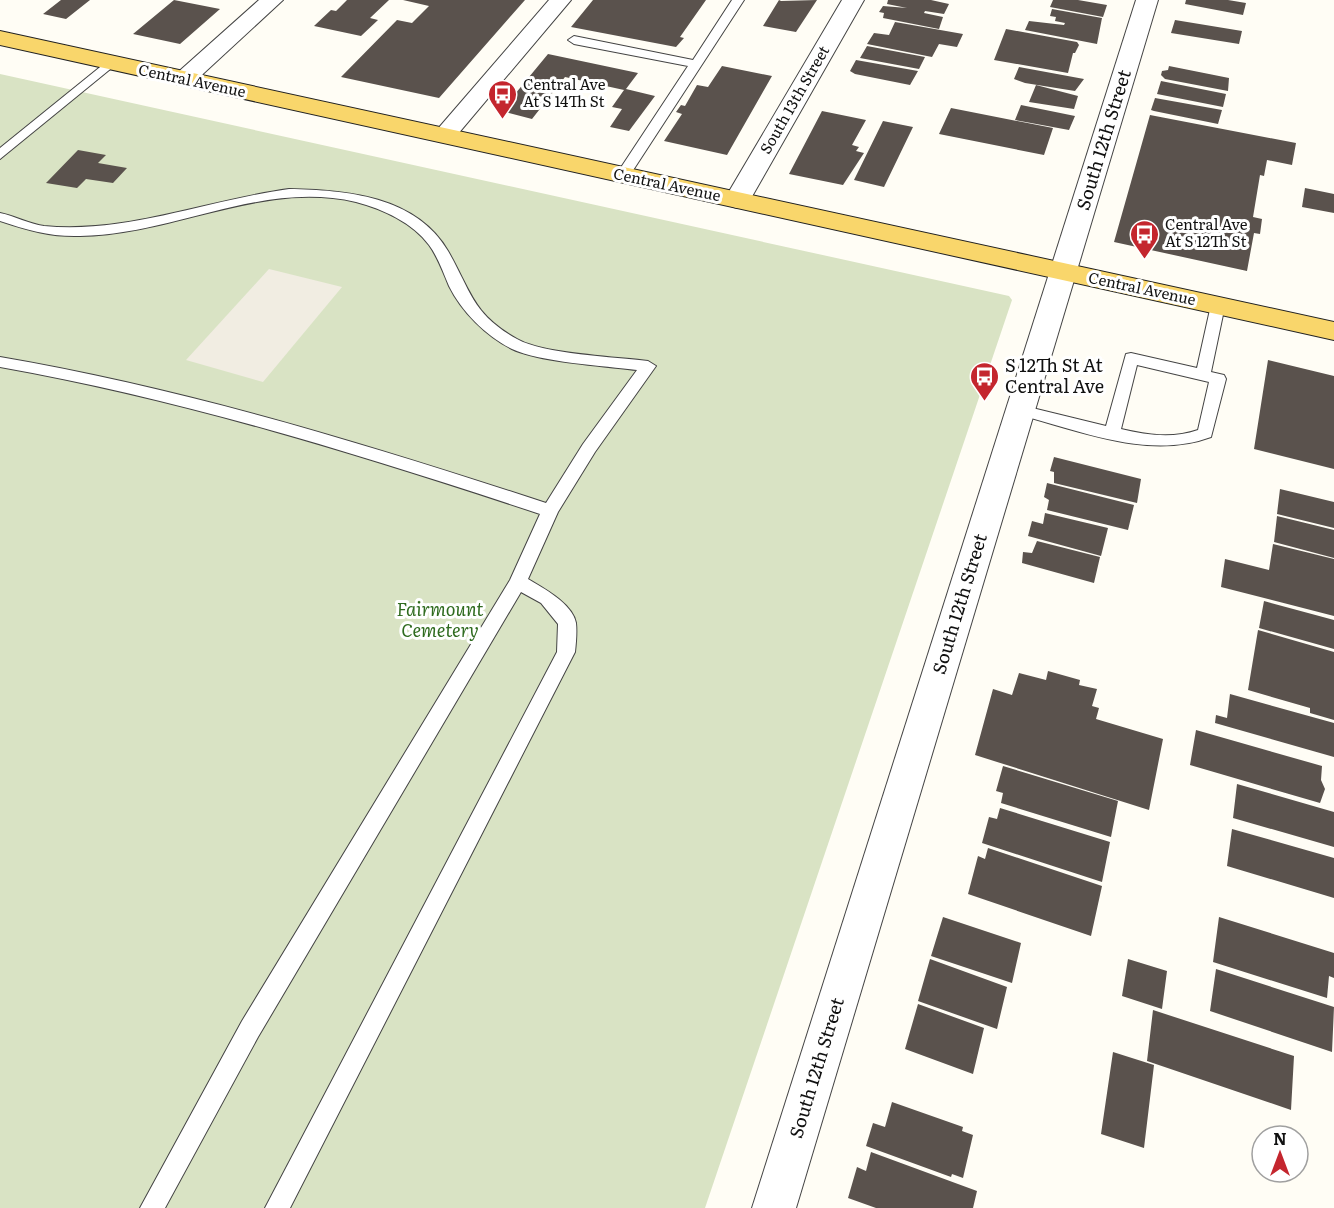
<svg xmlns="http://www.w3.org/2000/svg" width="1334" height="1208" font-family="Literata,serif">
<rect width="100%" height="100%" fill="#fffdf5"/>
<!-- cemetery -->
<path fill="#d9e3c4" d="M0 74 1009 296 1012 300 705 1208H0Z"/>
<!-- plaza -->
<path fill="#f1ede2" d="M269 269 342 287 263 382 186 360Z"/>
<!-- building -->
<path fill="#5a524d" d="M61 0H90L66 19 43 14Z
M174 0 220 9 180 44 133 34Z
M347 0H389L370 18 378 20 361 36 314 26 331 10 336 11Z
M403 0H525L439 98 341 77 397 20 412 23 429 6Z
M593 0H706L680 37 684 38 676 47 571 27Z
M779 0 781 1 817 0 796 32 763 26Z
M888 0H931L949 4 944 14 925 11 924 13 943 17 939 29 883 18 884 13 879 12 883 6 907 8 887 4Z
M1053 0H1078L1107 5 1103 17 1050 7Z
M1186 0H1228L1246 3 1243 15 1185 4Z
M1052 9 1102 18 1097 44 1025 30 1029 21 1064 25 1065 23 1055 21 1056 17 1050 16Z
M1175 20 1242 31 1239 44 1171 33Z
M895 22 963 34 957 47 939 44 932 57 867 44 874 33 889 35Z
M1006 29 1077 42 1079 45 1075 53H1073L1068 73 994 60Z
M867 46 925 57 919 69 860 58Z
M548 54 638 73 626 89 655 96 629 131 610 127 622 109 612 107 624 90 565 77 532 119 501 111Z
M856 60 918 71 910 85 855 74 850 71Z
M722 66 772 76 727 155 664 141 682 114 676 112 681 105 685 106 697 85 708 87Z
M1169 66 1229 78 1228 91 1165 79 1161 75 1162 71 1168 70Z
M1019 67 1084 79 1075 91 1025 83 1014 79Z
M1161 81 1226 94 1223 107 1157 94Z
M1036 85 1078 96 1074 109 1029 102Z
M1155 98 1222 110 1218 124 1154 111 1151 110Z
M1021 105 1075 116 1069 130 1015 120Z
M951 108 1053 128 1044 155 939 134Z
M822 111 866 120 852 145 859 147 856 151 864 153 843 185 789 174Z
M1150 115 1296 143 1292 165 1267 160 1264 176 1260 175 1253 217 1262 219 1260 234 1254 233 1247 271 1114 242Z
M883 121 913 127 884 187 854 180Z
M78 150 106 155 98 163 127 168 113 183 86 179 77 188 46 183Z
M1305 188 1334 194V213L1302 207Z
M1268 360 1334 376V469L1254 449Z
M1054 457 1141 479 1137 503 1054 483V472L1050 471Z
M1047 483 1134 505 1128 530 1047 510 1049 500 1044 497Z
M1280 489 1334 502V528L1277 514Z
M1045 513 1108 528 1101 556 1028 536 1032 521 1043 524Z
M1277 516 1334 530V558L1274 542Z
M1037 541 1100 557 1094 583 1022 563 1023 552 1032 553Z
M1273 544 1334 559V616L1221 587 1225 559 1269 570Z
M1264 601 1334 620V649L1259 628Z
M1258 630 1334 652V720L1310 713V708L1248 690Z
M1048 671 1080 680 1079 685 1097 689 1092 706 1099 708 1096 719 1163 739 1149 810 975 755 993 689 1012 695 1019 673 1046 680Z
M1230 694 1334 723V757L1215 723 1216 715 1227 718Z
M1196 730 1322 766 1321 780 1325 789 1320 803 1190 765Z
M1003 766 1118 801 1111 837 1001 803 1003 793 996 791Z
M1237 784 1334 812V847L1233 818Z
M1000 808 1110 842 1102 882 982 843 989 817 997 819Z
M1232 829 1334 858V898L1227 866Z
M988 848 1102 886 1091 936 968 894 978 856 985 859Z
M943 917 1021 943 1012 983 931 956Z
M1219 917 1334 953V978L1329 976 1327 998 1213 962Z
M930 959 1007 987 997 1029 918 1001Z
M1128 959 1167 971 1162 1009 1122 996Z
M1216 969 1334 1007 1332 1052 1210 1011Z
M918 1004 984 1028 973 1074 905 1049Z
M1153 1010 1294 1056 1291 1110 1147 1061Z
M1113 1052 1154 1065 1144 1148 1101 1134Z
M892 1102 963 1127 962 1131 973 1135 963 1178 952 1174 951 1177 866 1146 873 1123 885 1127Z
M871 1152 977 1191 973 1208H876L848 1198 857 1167 866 1171Z"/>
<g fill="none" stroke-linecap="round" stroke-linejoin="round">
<defs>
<path id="service" d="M732 0H744L628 178H618L616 175 688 66 574 44 568 40 574 36 693 60Z
M110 59 116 63 114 66 0 159V148Z
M289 189C346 190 416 196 448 251 471 291 472 314 517 339 543 354 616 357 648 361L656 366 595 452 558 512 528 579C543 588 573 604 576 623 577 632 576 643 575 652L290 1208H265L557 652 558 624 541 603 521 592 258 1037 165 1208H140L242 1021 510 580 540 514C362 455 185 400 0 367V357C187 389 366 444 546 503L583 444 637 370C605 366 539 362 512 349 486 336 462 312 449 286 443 272 438 257 429 245 413 223 383 209 356 202 261 180 174 235 80 236 51 237 27 230 0 221V213C15 216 29 224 44 226 127 234 207 200 289 189Z
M1218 300 1225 305 1211 372 1224 375 1226 379 1211 437C1149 460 1081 431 1020 415L1012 410 1020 405 1106 426 1126 354 1131 353 1197 368 1211 305ZM1137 365 1209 382 1198 430C1172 439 1147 435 1121 429Z"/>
<path id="minor" d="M259 0H283L192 84H176L173 79 176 74Z
M549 0H571L452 141H436L432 136 436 131Z
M842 0H864L750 200 746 205 737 208 728 205 724 200Z"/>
<path id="tertiary" d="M1136 0H1158L796 1208H752Z"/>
<path id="primary" d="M0 31 1334 322V340L0 45Z"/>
</defs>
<!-- service casing -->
<use href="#service" stroke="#444" stroke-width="2"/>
<!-- minor casing -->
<use href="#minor" stroke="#444" stroke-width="2"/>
<!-- tertiary casing -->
<use href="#tertiary" stroke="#444" stroke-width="2"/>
<!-- primary casing -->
<use href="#primary" stroke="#222" stroke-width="2"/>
<!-- service -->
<use href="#service" fill="#fff" fill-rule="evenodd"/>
<!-- minor -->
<use href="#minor" fill="#fff" fill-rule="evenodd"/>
<!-- tertiary -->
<use href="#tertiary" fill="#fff" fill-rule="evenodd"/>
<!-- primary -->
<use href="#primary" fill="#f9d66b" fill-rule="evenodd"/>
</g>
<!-- icons -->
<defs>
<symbol id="bus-pin" viewBox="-11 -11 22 30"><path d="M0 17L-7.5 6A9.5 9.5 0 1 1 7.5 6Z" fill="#c4262e" stroke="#fff"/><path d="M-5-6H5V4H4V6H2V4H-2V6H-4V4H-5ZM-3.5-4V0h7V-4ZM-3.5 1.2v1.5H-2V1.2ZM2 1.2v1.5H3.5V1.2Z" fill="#fff"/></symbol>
</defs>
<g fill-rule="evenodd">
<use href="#bus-pin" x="486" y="78" width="33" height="45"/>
<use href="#bus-pin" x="1128" y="218" width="33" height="45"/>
<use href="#bus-pin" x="968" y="360" width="33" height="45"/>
</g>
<g text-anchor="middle" stroke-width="6" stroke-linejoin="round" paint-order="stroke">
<!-- far-street labels -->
<g font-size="15" fill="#111" stroke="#fff">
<text transform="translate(192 81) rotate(12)" y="5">Central Avenue</text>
<text transform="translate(795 100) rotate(-60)" y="5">South 13th Street</text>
<text transform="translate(667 185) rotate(12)" y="5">Central Avenue</text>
<text transform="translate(1142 289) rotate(12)" y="5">Central Avenue</text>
</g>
<!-- far-poi labels -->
<g font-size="15" fill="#111" stroke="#fff" text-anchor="start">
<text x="523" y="90">Central Ave<tspan x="523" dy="17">At S 14Th St</tspan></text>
<text x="1165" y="230">Central Ave<tspan x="1165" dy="17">At S 12Th St</tspan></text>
</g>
<!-- street labels -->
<g font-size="18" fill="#111" stroke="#fff">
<text transform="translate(1104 140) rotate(-73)" y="6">South 12th Street</text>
<text transform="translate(960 604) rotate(-73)" y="6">South 12th Street</text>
<text transform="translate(817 1068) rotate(-73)" y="6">South 12th Street</text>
</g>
<!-- poi labels -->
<g font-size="18" fill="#111" stroke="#fff" text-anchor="start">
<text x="1005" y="372">S 12Th St At<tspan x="1005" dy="21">Central Ave</tspan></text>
</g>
<!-- park labels -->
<g font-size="18" font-style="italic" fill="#2f6b1f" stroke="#fff">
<text x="440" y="616">Fairmount<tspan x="440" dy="21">Cemetery</tspan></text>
</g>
</g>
<!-- north arrow -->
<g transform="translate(1280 1154)"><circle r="28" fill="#ffffff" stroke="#a0a0a0" stroke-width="1.5"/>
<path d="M0-4.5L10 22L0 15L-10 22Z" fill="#c4262e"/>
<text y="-9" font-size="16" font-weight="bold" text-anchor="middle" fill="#111111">N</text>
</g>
</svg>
